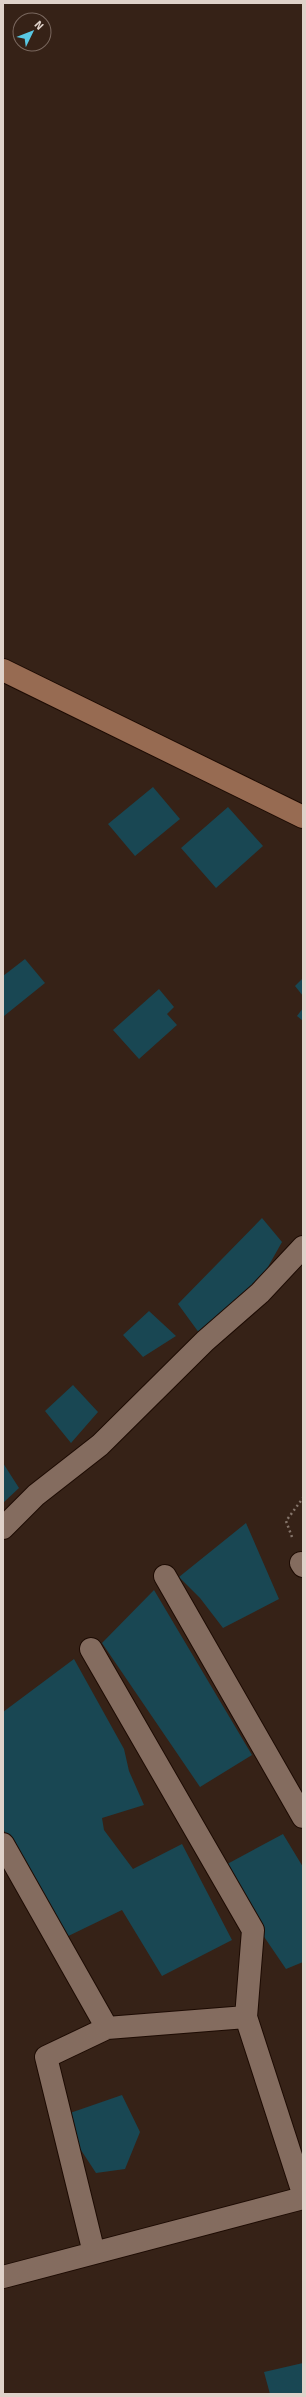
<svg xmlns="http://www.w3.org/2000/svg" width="306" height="2397" font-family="Signika,sans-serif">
<rect width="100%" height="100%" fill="#362217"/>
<!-- building -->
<path fill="#194753" d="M153 787 180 819 135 856 108 824Z
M228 807 263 846 216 888 181 848Z
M25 959 45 983 4 1016 3 976Z
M303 978V996L295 986Z
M159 989 174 1007 167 1014 177 1025 139 1059 113 1030Z
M303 1008V1021L297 1016Z
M262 1218 282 1242 269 1265 260 1293 205 1341 178 1304Z
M149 1311 176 1336 143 1357 123 1335Z
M73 1385 98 1412 71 1443 45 1411Z
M3 1463 19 1488 3 1503Z
M246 1523 279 1599 223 1628 200 1598 179 1577Z
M154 1590 252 1755 200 1787 102 1643Z
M74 1659 124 1749 129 1771 144 1805 102 1818 104 1830 133 1869 182 1844 232 1940 162 1976 122 1910 58 1941 3 1828V1712Z
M283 1834 303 1867V1962L286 1969 218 1869Z
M122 2095 140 2132 125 2169 96 2173 77 2144 70 2113Z
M303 2363V2394H270L264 2372Z"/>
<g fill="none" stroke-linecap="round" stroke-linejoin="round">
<defs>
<path id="street" d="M3 1528 36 1495 100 1445 205 1341 260 1293 303 1247
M301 1563 303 1566
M165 1576 303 1817
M91 1649 253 1930 246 2017 303 2193
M3 1844 107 2028
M94 2253 46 2057 107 2028 246 2017
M3 2277 303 2198"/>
<path id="secondary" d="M3 670 303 817"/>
</defs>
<!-- street casing -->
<use href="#street" stroke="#1d0b03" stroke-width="24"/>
<!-- secondary casing -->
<use href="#secondary" stroke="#1d0b03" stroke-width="24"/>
<!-- path -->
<path stroke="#85756b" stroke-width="2.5" stroke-dasharray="2 3" stroke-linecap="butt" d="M292 1537 286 1521 303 1498"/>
<!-- street -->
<use href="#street" stroke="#846c5f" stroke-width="22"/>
<!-- secondary -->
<use href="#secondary" stroke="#976b52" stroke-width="22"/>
</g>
<!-- border -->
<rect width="306" height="2397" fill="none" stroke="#dfd2ca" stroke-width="8"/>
<!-- north arrow -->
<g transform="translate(32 32) rotate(47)"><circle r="19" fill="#362217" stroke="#7a685f"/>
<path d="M0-3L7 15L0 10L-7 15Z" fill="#59c8e4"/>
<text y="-6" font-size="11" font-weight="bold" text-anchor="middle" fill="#dfd2ca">N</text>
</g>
</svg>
